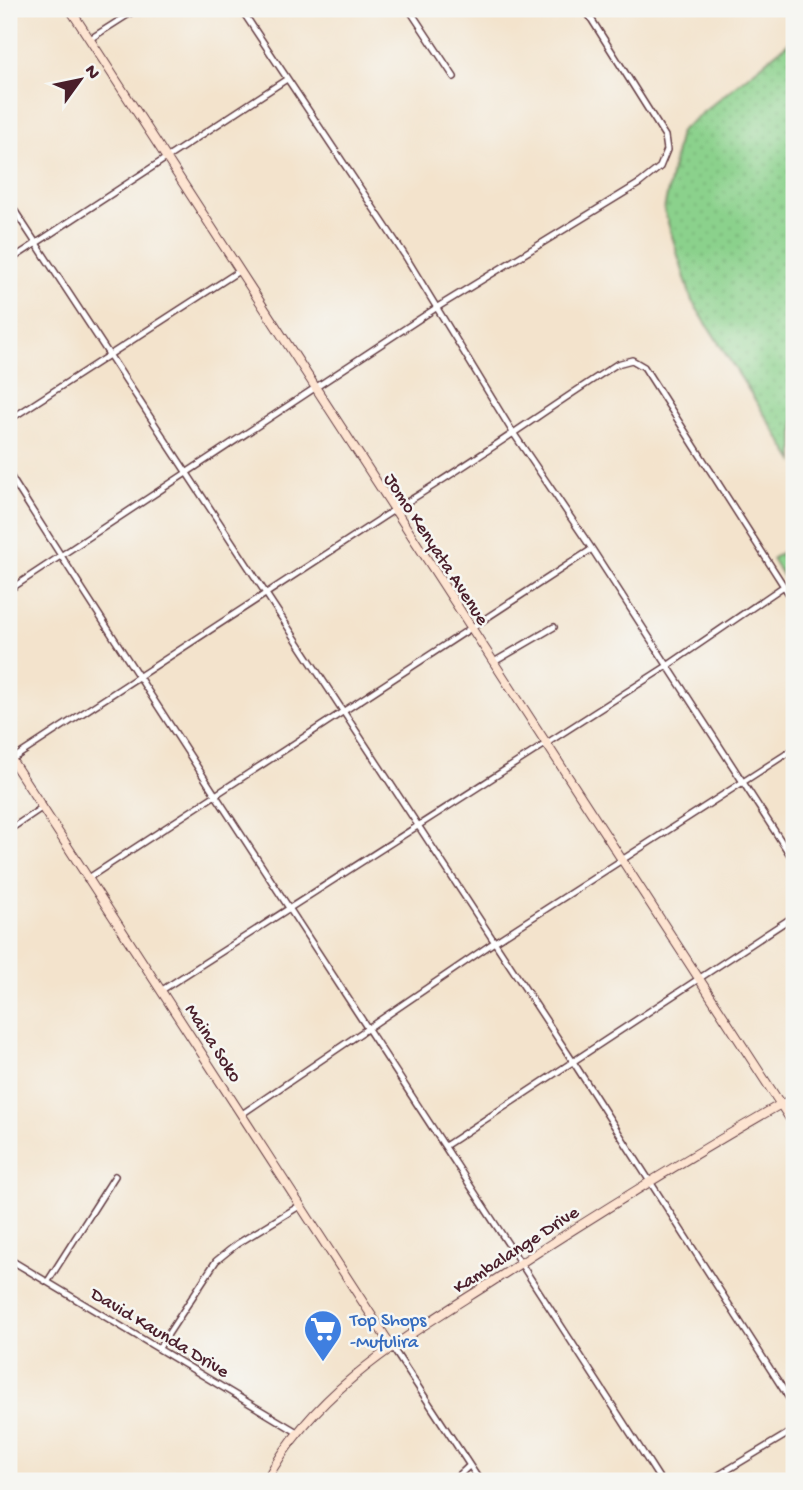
<svg xmlns="http://www.w3.org/2000/svg" width="803" height="1490" font-family="'Gochi Hand',sans-serif">
<defs>
<pattern id="grass-dots" width="8" height="8" patternUnits="userSpaceOnUse" patternTransform="scale(1.75)"><rect width="8" height="8" fill="#8bd18c"/><path d="M2 2h.1M6 6h.1" fill="none" stroke="#79b379" stroke-width="1.8" stroke-linecap="round"/></pattern>
</defs>
<rect width="100%" height="100%" fill="#f6f6f2"/>
<filter id="ink" filterUnits="userSpaceOnUse"><feTurbulence type="fractalNoise" baseFrequency=".0143" numOctaves="2"/><feDisplacementMap in="SourceGraphic" scale="14" xChannelSelector="R" yChannelSelector="G"/><feConvolveMatrix kernelMatrix="1 2 1 2 8 2 1 2 1" color-interpolation-filters="sRGB"/></filter>
<filter id="wash" filterUnits="userSpaceOnUse"><feTurbulence type="fractalNoise" baseFrequency=".00686" numOctaves="4" result="noise"/><feDisplacementMap in="SourceGraphic" scale="28" xChannelSelector="R" yChannelSelector="G"/><feGaussianBlur stdDeviation="1.57" result="paint"/><feColorMatrix in="noise" values="0 0 0 0 0 0 0 0 0 0 0 0 0 0 0 0 0 1.4 0 .05"/><feComposite in="paint" operator="in"/></filter>
<g filter="url(#wash)">
<rect width="100%" height="100%" fill="#f3e3cc"/>
<!-- grass -->
<path fill="url(#grass-dots)" stroke="#6a785c" stroke-width="2" d="M794 38V461L692 301 664 210 680 131Z
M794 544V594L772 559Z"/>
</g>
<g filter="url(#ink)">
<g fill="none" stroke-linecap="round" stroke-linejoin="round">
<defs>
<path id="street" d="M241 9 404 254 512 431 592 549 794 861
M409 9 454 77
M90 39 137 9
M9 202 572 1060 794 1406
M9 261 287 79
M9 420 239 271
M9 474C223 812 446 1144 661 1481
M9 590 436 308 640 183 660 167 667 150 665 136 585 9
M494 662 554 627
M11 760 394 510C470 465 542 412 617 364L632 360 644 367 794 602
M9 830 43 807
M87 879 592 549
M162 990 667 666 784 586
M781 1104 794 1095
M242 1114 493 943 794 749
M445 1146 794 916
M9 1259 297 1432
M48 1281 115 1176
M392 1347 480 1481
M159 1348 216 1261 237 1244 301 1205
M453 1481 469 1466
M709 1481 794 1430"/>
<path id="secondary" d="M70 9 794 1125
M9 756 392 1347
M266 1481C317 1384 415 1332 504 1274 595 1215 687 1158 781 1104"/>
</defs>
<!-- street casing -->
<use href="#street" stroke="#633c43" stroke-width="8"/>
<!-- secondary casing -->
<use href="#secondary" stroke="#633c43" stroke-width="10"/>
<!-- street -->
<use href="#street" stroke="#fff" stroke-width="5"/>
<!-- secondary -->
<use href="#secondary" stroke="#fde4d1" stroke-width="8"/>
</g>
</g>
<!-- icons -->
<defs>
<symbol id="supermarket-pin" viewBox="-11 -11 22 30"><path d="M0 17L-7.5 6A9.5 9.5 0 1 1 7.5 6Z" fill="#3f7fe0" stroke="#f6f6f2"/><path d="M-6-5.5h2.5l.6 2H6L4.5 2H-2.5L-4.4-4H-6ZM-1.5 3.2a1.3 1.3 0 1 0 .1 0ZM3 3.2a1.3 1.3 0 1 0 .1 0Z" fill="#fff"/></symbol>
</defs>
<g fill-rule="evenodd">
<use href="#supermarket-pin" x="301" y="1307" width="44" height="60"/>
</g>
<g text-anchor="middle" stroke-width="5" stroke-linejoin="round" paint-order="stroke">
<!-- street labels -->
<g font-size="19" fill="#4a1f2b" stroke="#f6f6f2">
<text transform="translate(438 548) rotate(57)" y="7">Jomo Kenyata Avenue</text>
<text transform="translate(215 1042) rotate(57)" y="7">Maina Soko</text>
<text transform="translate(515 1248) rotate(-33)" y="7">Kambalange Drive</text>
<text transform="translate(161 1331) rotate(31)" y="7">David Kaunda Drive</text>
</g>
<!-- shop labels -->
<g font-size="19" fill="#366cbe" stroke="#f6f6f2" text-anchor="start">
<text x="350" y="1325">Top Shops<tspan x="350" dy="22">-Mufulira</tspan></text>
</g>
</g>
<!-- margin -->
<rect width="803" height="1490" fill="none" stroke="#f6f6f2" stroke-width="35"/>
<!-- north arrow -->
<g transform="translate(80 80) rotate(57)" stroke="#f6f6f2" stroke-width="5" paint-order="stroke">
<path d="M0-5L12 26L0 18L-12 26Z" fill="#4a1f2b"/>
<text y="-10" font-size="19" font-weight="bold" text-anchor="middle" fill="#4a1f2b">N</text>
</g>
</svg>
